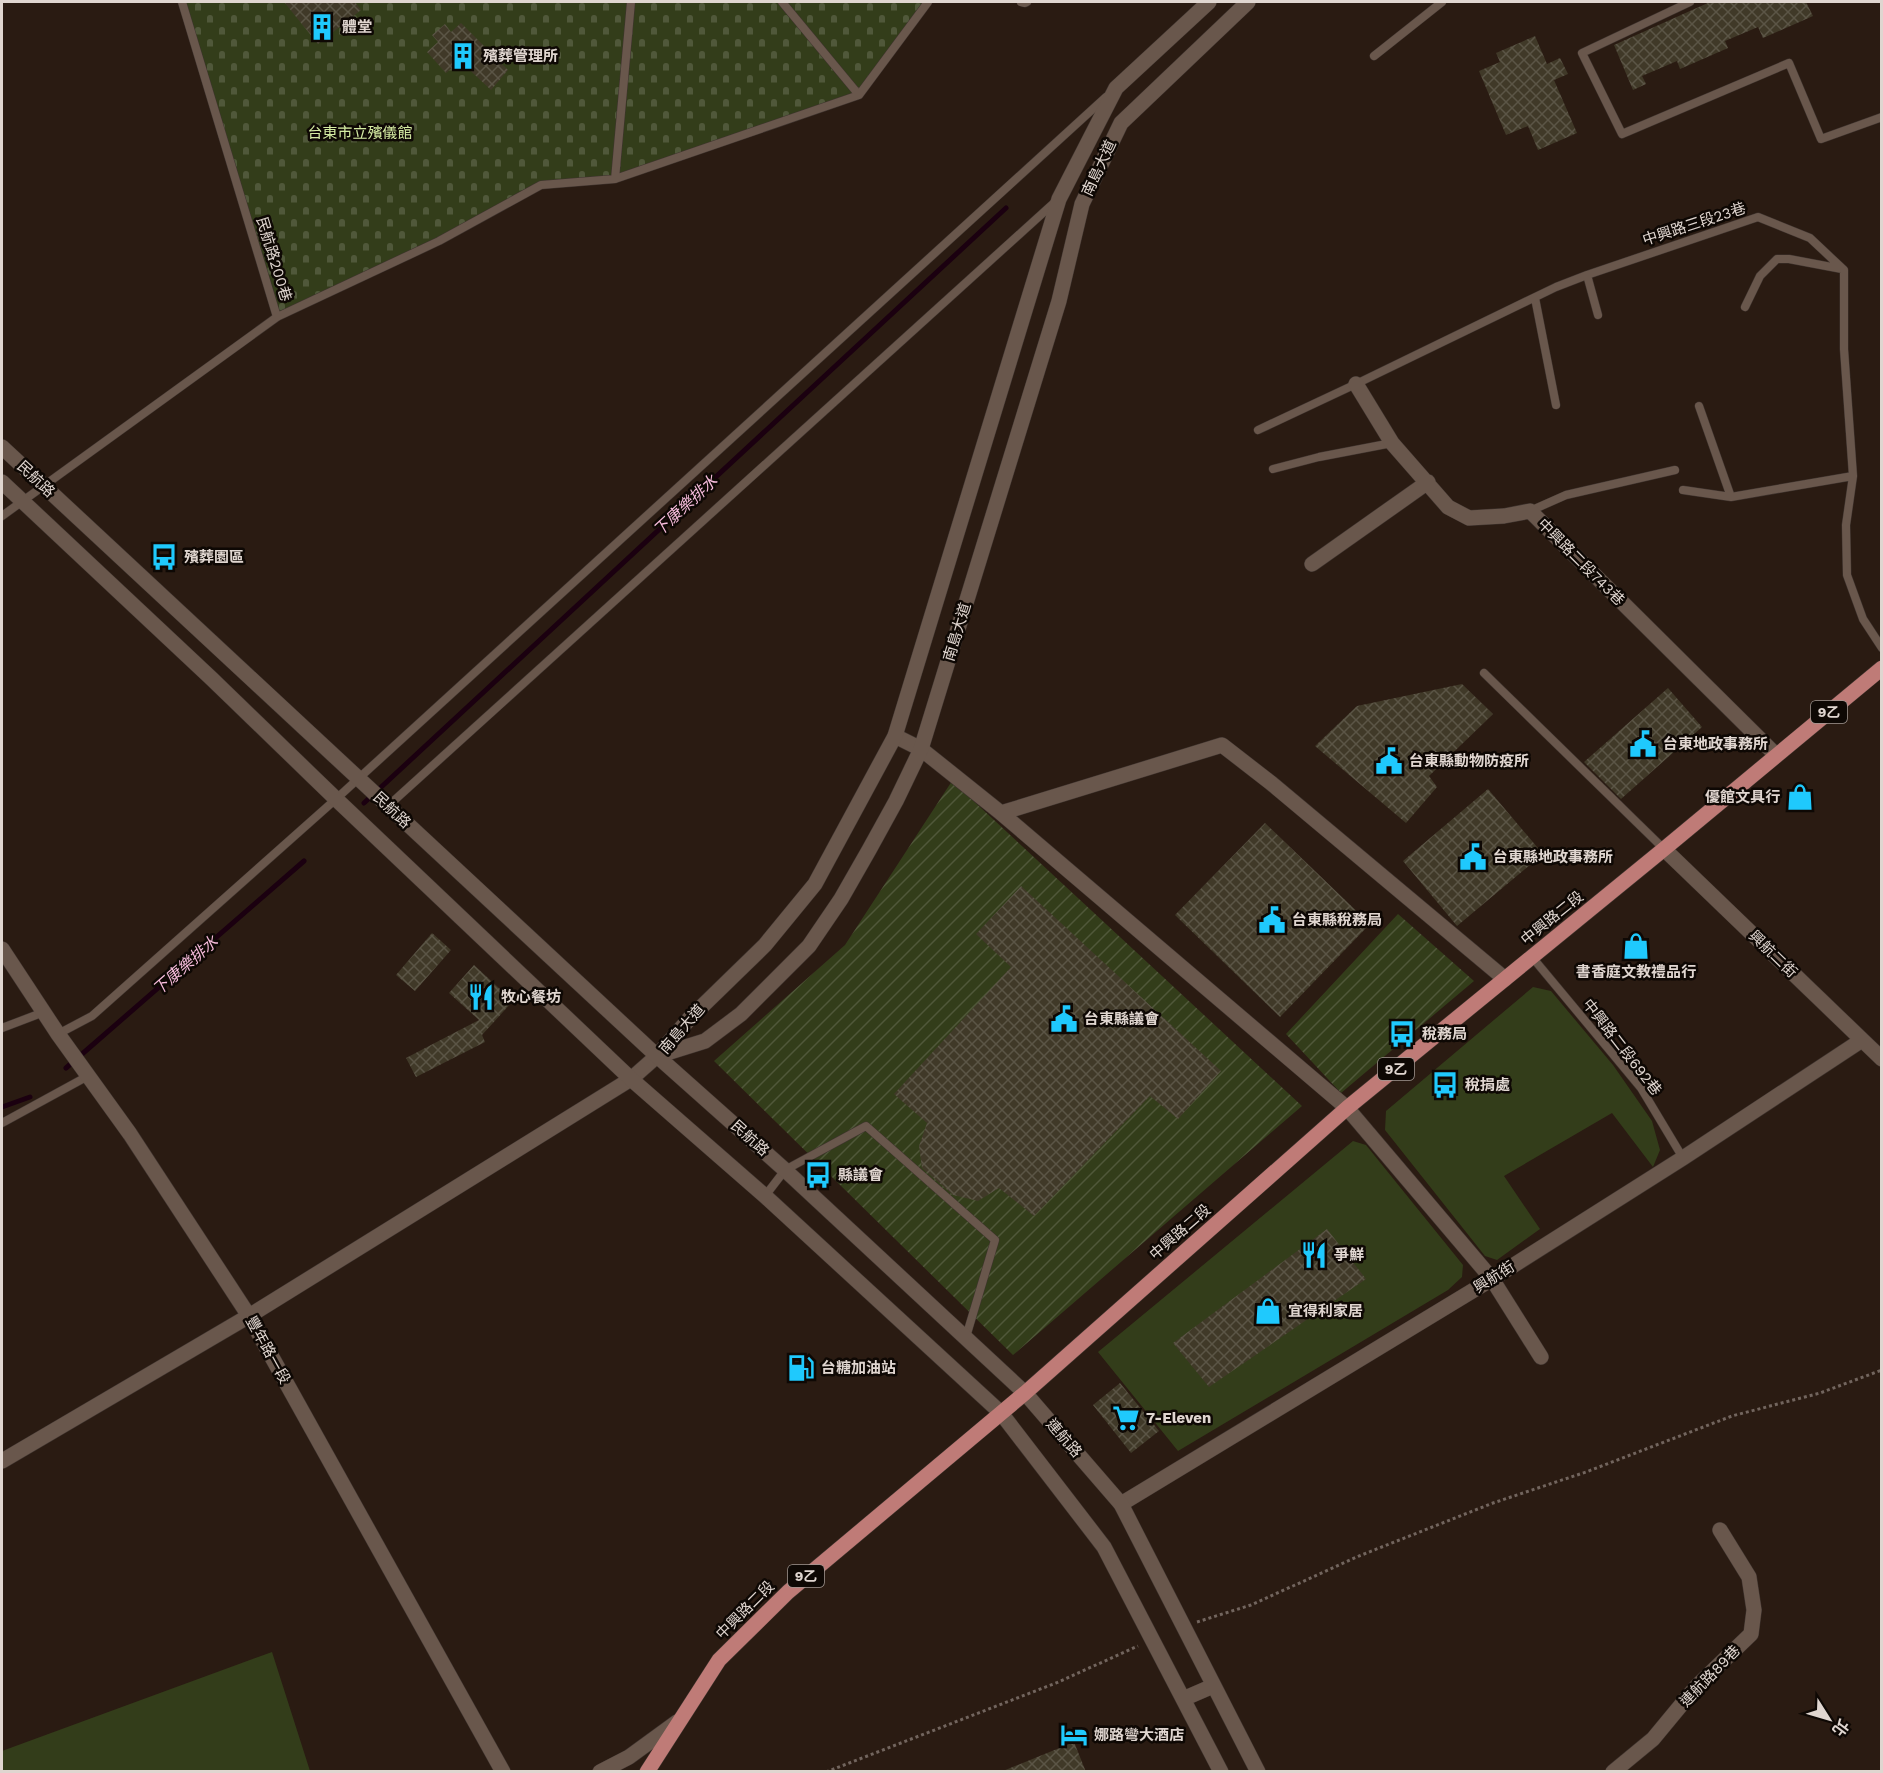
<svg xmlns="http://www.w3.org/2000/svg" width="1883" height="1773" font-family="'Work Sans','Noto Sans TC',sans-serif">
<defs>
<pattern id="cemetery-stones" width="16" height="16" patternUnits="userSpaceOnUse" patternTransform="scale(1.5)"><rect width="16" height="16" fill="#333d1a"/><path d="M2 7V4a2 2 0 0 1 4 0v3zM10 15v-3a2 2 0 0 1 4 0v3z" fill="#50583a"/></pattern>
<pattern id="garden-furrows" width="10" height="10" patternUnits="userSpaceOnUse" patternTransform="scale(1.5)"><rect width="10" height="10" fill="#333d1a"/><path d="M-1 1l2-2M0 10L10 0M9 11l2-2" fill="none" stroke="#50583a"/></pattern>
<pattern id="building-cross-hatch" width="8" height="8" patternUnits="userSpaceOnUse" patternTransform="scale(1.5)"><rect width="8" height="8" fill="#403928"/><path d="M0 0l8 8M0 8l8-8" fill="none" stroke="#5b5546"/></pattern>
</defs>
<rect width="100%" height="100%" fill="#2a1b12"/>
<!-- green -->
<path fill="#333d1a" d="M1533 987 1551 991 1613 1065 1652 1121 1660 1150 1653 1167 1612 1113 1504 1176 1540 1229 1497 1260 1485 1256 1385 1130 1386 1111Z
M1353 1141 1366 1145 1463 1265 1462 1277 1448 1290 1178 1451 1098 1352Z
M272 1652 310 1771H2V1751Z"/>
<!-- cemetery -->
<path fill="url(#cemetery-stones)" d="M182 2H928L859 95 615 179 541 185 439 241 277 317Z"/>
<!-- garden -->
<path fill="url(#garden-furrows)" d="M952 781 1302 1106 1013 1355 714 1061 845 945Z
M1398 914 1474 981 1341 1093 1286 1034Z"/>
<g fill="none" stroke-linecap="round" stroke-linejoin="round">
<!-- stream -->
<path stroke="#1b0010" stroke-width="5" d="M364 803 1006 208
M66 1068 304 861
M2 1107 30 1097"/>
</g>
<!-- building -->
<path fill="url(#building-cross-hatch)" d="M284 2H355L361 10 318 44Z
M1710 2H1806L1813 16 1763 38 1758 27 1725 41 1728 48 1680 69 1677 61 1642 76 1646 84 1633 90 1614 45Z
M461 23 508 70 491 90 460 61 446 73 427 52 438 42 432 35 445 24 451 32Z
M1535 36 1547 64 1560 58 1568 74 1554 80 1577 133 1538 150 1528 126 1506 135 1479 71 1500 62 1496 53Z
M1462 684 1493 714 1429 776 1437 787 1406 823 1315 746 1357 706Z
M1668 688 1702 727 1621 799 1584 762Z
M1488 789 1543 854 1457 926 1403 861Z
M1265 823 1370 924 1280 1017 1175 915Z
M1021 886 1221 1071 1178 1119 1150 1096 1034 1216 999 1188 978 1201 953 1195 922 1168 919 1146 927 1123 894 1094 1011 967 976 934Z
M432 933 451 950 415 991 396 975Z
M474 965 513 1001 482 1035 485 1042 416 1077 406 1058 479 1020 449 993Z
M1327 1229 1366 1279 1209 1387 1173 1343Z
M1120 1383 1159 1431 1131 1453 1093 1405Z
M1074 1742 1086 1772H1003V1771Z"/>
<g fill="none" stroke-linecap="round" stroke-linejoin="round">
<defs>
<path id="lane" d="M182 2 277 317
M782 2 859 95
M1021 2 1025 3 1027 2
M1690 2 1582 53 1622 134 1789 63 1821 139 1882 117
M1374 56 1442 2
M615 179 631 2
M1587 275 1598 315
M1535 298 1556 405
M1745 307 1760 276 1777 259H1789L1842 269
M1699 406 1731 497
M1258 430 1356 384 1556 287 1587 275 1758 217 1810 238 1844 270V349L1853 476 1846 525 1847 575 1863 619 1882 648
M1273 469 1319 457 1392 443
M1683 490 1731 497 1853 476
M1530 511 1566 495 1675 470
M2 516 277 317 439 241 541 185 615 179 859 95 928 2
M1484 673 1664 849
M388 806 1055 202
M1532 957 1641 1088 1683 1158
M2 1028 44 1012
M58 1034 92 1016 336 799 1106 97
M2 1123 88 1076
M765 1196 785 1170 866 1126 995 1240 966 1337"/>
<path id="street" d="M1356 384 1392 443 1448 507 1469 518 1504 516 1530 511 1776 755
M1312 564 1428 482
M895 736 921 749 1001 813 1347 1108 1492 1279 1541 1357
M1001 813 1222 745 1271 783 1505 979
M1664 849 1882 1059
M2 949 58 1034 130 1134 249 1316 503 1772
M2 1461 249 1316 631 1079 657 1056
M1121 1504 1492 1279 1683 1158 1862 1040
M600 1772 629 1757 677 1722
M1613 1772 1653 1739 1696 1687 1751 1634 1754 1610 1749 1577 1720 1530"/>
<path id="secondary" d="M2 447 657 1056 785 1170 1025 1393 1121 1504 1258 1772
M2 482 212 679 336 799 631 1079 765 1196 1001 1413 1104 1547 1221 1772
M657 1056 705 1041 741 1014 809 946 841 899 869 850 896 801 921 749 1059 301 1082 204 1121 123 1248 2
M657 1056 690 1018 765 945 815 884 895 736 1059 199 1116 88 1209 2
M1183 1699 1213 1686"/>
<path id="primary" d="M647 1772 719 1660 788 1592 1025 1393 1347 1108 1664 849 1882 668"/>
</defs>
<!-- lane casing -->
<use href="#lane" stroke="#3f342f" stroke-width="9"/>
<!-- street casing -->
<use href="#street" stroke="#3f342f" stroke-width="16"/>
<!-- secondary casing -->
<use href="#secondary" stroke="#3f342f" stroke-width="16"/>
<!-- primary casing -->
<use href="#primary" stroke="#3f342f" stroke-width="16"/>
<!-- path -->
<path stroke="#72655e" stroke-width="3" stroke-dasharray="3 3" stroke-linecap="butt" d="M1197 1622 1251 1605 1359 1556 1493 1503 1586 1472 1732 1416 1820 1393 1882 1370
M826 1772 1056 1683 1138 1646"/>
<!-- lane -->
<use href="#lane" stroke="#69574c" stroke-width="8"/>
<!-- street -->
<use href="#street" stroke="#69574c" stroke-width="15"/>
<!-- secondary -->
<use href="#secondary" stroke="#69574c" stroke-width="15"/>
<!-- primary -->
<use href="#primary" stroke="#bf7b77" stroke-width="15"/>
</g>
<!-- icons -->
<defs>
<symbol id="building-bare" viewBox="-9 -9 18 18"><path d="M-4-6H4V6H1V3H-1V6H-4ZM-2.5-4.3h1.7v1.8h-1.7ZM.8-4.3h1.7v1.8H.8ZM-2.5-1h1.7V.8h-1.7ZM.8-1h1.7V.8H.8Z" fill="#1fc9fd" stroke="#0e0804" stroke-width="2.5" paint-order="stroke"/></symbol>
<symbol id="bus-bare" viewBox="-9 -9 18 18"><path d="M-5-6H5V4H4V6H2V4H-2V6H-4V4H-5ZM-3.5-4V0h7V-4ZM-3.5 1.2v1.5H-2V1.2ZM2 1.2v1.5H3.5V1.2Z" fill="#1fc9fd" stroke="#0e0804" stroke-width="2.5" paint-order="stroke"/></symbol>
<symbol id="civic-bare" viewBox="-9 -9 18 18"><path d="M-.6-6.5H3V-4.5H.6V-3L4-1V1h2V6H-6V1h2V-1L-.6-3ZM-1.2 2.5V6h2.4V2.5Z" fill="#1fc9fd" stroke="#0e0804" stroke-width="2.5" paint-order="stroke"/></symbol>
<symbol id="shop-bare" viewBox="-9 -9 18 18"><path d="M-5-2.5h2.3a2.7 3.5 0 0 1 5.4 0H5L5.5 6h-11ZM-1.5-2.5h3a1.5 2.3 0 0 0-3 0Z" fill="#1fc9fd" stroke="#0e0804" stroke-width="2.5" paint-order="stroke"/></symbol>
<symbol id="restaurant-bare" viewBox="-9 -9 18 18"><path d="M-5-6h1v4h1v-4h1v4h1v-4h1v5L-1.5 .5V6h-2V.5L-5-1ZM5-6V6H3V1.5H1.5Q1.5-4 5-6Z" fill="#1fc9fd" stroke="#0e0804" stroke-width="2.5" paint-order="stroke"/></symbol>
<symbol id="fuel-bare" viewBox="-9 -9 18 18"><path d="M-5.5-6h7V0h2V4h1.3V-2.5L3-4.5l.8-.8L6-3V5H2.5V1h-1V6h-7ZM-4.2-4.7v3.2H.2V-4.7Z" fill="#1fc9fd" stroke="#0e0804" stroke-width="2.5" paint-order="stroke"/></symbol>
<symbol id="supermarket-bare" viewBox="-9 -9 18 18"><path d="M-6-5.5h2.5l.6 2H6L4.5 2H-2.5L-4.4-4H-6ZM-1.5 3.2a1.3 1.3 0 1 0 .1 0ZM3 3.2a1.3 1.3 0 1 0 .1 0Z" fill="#1fc9fd" stroke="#0e0804" stroke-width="2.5" paint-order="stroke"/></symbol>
<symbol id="hotel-bare" viewBox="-9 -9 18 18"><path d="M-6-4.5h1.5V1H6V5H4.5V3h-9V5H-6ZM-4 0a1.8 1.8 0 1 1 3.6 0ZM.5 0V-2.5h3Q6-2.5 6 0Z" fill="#1fc9fd" stroke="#0e0804" stroke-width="2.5" paint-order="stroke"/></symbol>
</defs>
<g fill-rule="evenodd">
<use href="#building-bare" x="303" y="8" width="38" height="38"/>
<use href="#building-bare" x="444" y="37" width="38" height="38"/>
<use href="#bus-bare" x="145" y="538" width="38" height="38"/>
<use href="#civic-bare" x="1624" y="725" width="38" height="38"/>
<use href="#civic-bare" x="1370" y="742" width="38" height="38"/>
<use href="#shop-bare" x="1781" y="778" width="38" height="38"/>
<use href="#civic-bare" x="1454" y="838" width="38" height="38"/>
<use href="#civic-bare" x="1253" y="901" width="38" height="38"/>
<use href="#shop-bare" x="1617" y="927" width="38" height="38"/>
<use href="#restaurant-bare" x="462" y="978" width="38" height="38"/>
<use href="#civic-bare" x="1045" y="1000" width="38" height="38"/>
<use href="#bus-bare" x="1383" y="1015" width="38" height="38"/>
<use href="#bus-bare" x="1426" y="1066" width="38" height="38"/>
<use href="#bus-bare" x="799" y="1156" width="38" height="38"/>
<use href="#restaurant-bare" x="1295" y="1236" width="38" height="38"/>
<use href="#shop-bare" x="1249" y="1292" width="38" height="38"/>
<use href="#fuel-bare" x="782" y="1349" width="38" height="38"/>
<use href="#supermarket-bare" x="1107" y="1399" width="38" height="38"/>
<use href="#hotel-bare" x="1055" y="1716" width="38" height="38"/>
</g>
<g text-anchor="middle" stroke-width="5" stroke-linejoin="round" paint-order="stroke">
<!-- shield labels -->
<g fill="#0e0804" stroke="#a19893" stroke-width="1.5">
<rect x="1811" y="701" width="36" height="22" rx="4.5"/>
<rect x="1378" y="1058" width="36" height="22" rx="4.5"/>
<rect x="788" y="1565" width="36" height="22" rx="4.5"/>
</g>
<g font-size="14" font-weight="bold" fill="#e0d6d0">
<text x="1829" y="717">9乙</text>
<text x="1396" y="1074">9乙</text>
<text x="806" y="1581">9乙</text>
</g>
<!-- poi labels -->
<g font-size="15" font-weight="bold" fill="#e0d6d0" stroke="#0e0804" text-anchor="start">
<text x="342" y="32">體堂</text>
<text x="483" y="61">殯葬管理所</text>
<text x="184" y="562">殯葬園區</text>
<text x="1663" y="749">台東地政事務所</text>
<text x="1409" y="766">台東縣動物防疫所</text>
<text x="1780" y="802" text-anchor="end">優館文具行</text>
<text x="1493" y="862">台東縣地政事務所</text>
<text x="1292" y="925">台東縣稅務局</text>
<text x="1636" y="977" text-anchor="middle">書香庭文教禮品行</text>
<text x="501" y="1002">牧心餐坊</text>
<text x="1084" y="1024">台東縣議會</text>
<text x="1422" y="1039">稅務局</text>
<text x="1465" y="1090">稅捐處</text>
<text x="838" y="1180">縣議會</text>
<text x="1334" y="1260">爭鮮</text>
<text x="1288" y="1316">宜得利家居</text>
<text x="821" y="1373">台糖加油站</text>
<text x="1146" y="1423">7-Eleven</text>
<text x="1094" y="1740">娜路彎大酒店</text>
</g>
<!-- park labels -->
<g font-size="15" fill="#d5eca3" stroke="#0e0804">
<text x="360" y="138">台東市立殯儀館</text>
</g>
<!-- street labels -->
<g font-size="15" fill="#e0d6d0" stroke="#0e0804">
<text transform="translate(1099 168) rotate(-65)" y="5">南島大道</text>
<text transform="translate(1694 224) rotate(-18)" y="5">中興路三段23巷</text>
<text transform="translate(274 259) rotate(73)" y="5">民航路200巷</text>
<text transform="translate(36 479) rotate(43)" y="5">民航路</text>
<text transform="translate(1581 562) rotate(45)" y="5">中興路二段743巷</text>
<text transform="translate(957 632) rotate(-73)" y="5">南島大道</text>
<text transform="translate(392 810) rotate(43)" y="5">民航路</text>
<text transform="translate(1552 918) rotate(-39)" y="5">中興路二段</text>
<text transform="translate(1773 954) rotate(44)" y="5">興航二街</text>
<text transform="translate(682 1029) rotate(-49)" y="5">南島大道</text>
<text transform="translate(1622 1047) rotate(52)" y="5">中興路二段692巷</text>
<text transform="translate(750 1138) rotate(42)" y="5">民航路</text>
<text transform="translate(1180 1232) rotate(-41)" y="5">中興路二段</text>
<text transform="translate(1494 1277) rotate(-32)" y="5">興航街</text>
<text transform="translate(268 1350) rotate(61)" y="5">豐年路一段</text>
<text transform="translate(1064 1438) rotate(49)" y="5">連航路</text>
<text transform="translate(745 1610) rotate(-45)" y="5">中興路二段</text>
<text transform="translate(1710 1676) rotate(-46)" y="5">連航路89巷</text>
</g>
<!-- water labels -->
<g font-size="16" font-style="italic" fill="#f7bcdc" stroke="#0e0804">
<text transform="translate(685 505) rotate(-43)" y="6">下康樂排水</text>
<text transform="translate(185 965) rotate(-41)" y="6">下康樂排水</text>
</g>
</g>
<!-- border -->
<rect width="1883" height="1773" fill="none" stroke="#e0d6d0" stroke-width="6"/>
<!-- north arrow -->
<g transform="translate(1829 1719) rotate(127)" stroke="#0e0804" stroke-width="4.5" paint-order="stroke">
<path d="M0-4.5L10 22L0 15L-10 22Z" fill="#e0d6d0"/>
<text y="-9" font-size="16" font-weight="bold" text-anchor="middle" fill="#e0d6d0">北</text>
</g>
</svg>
